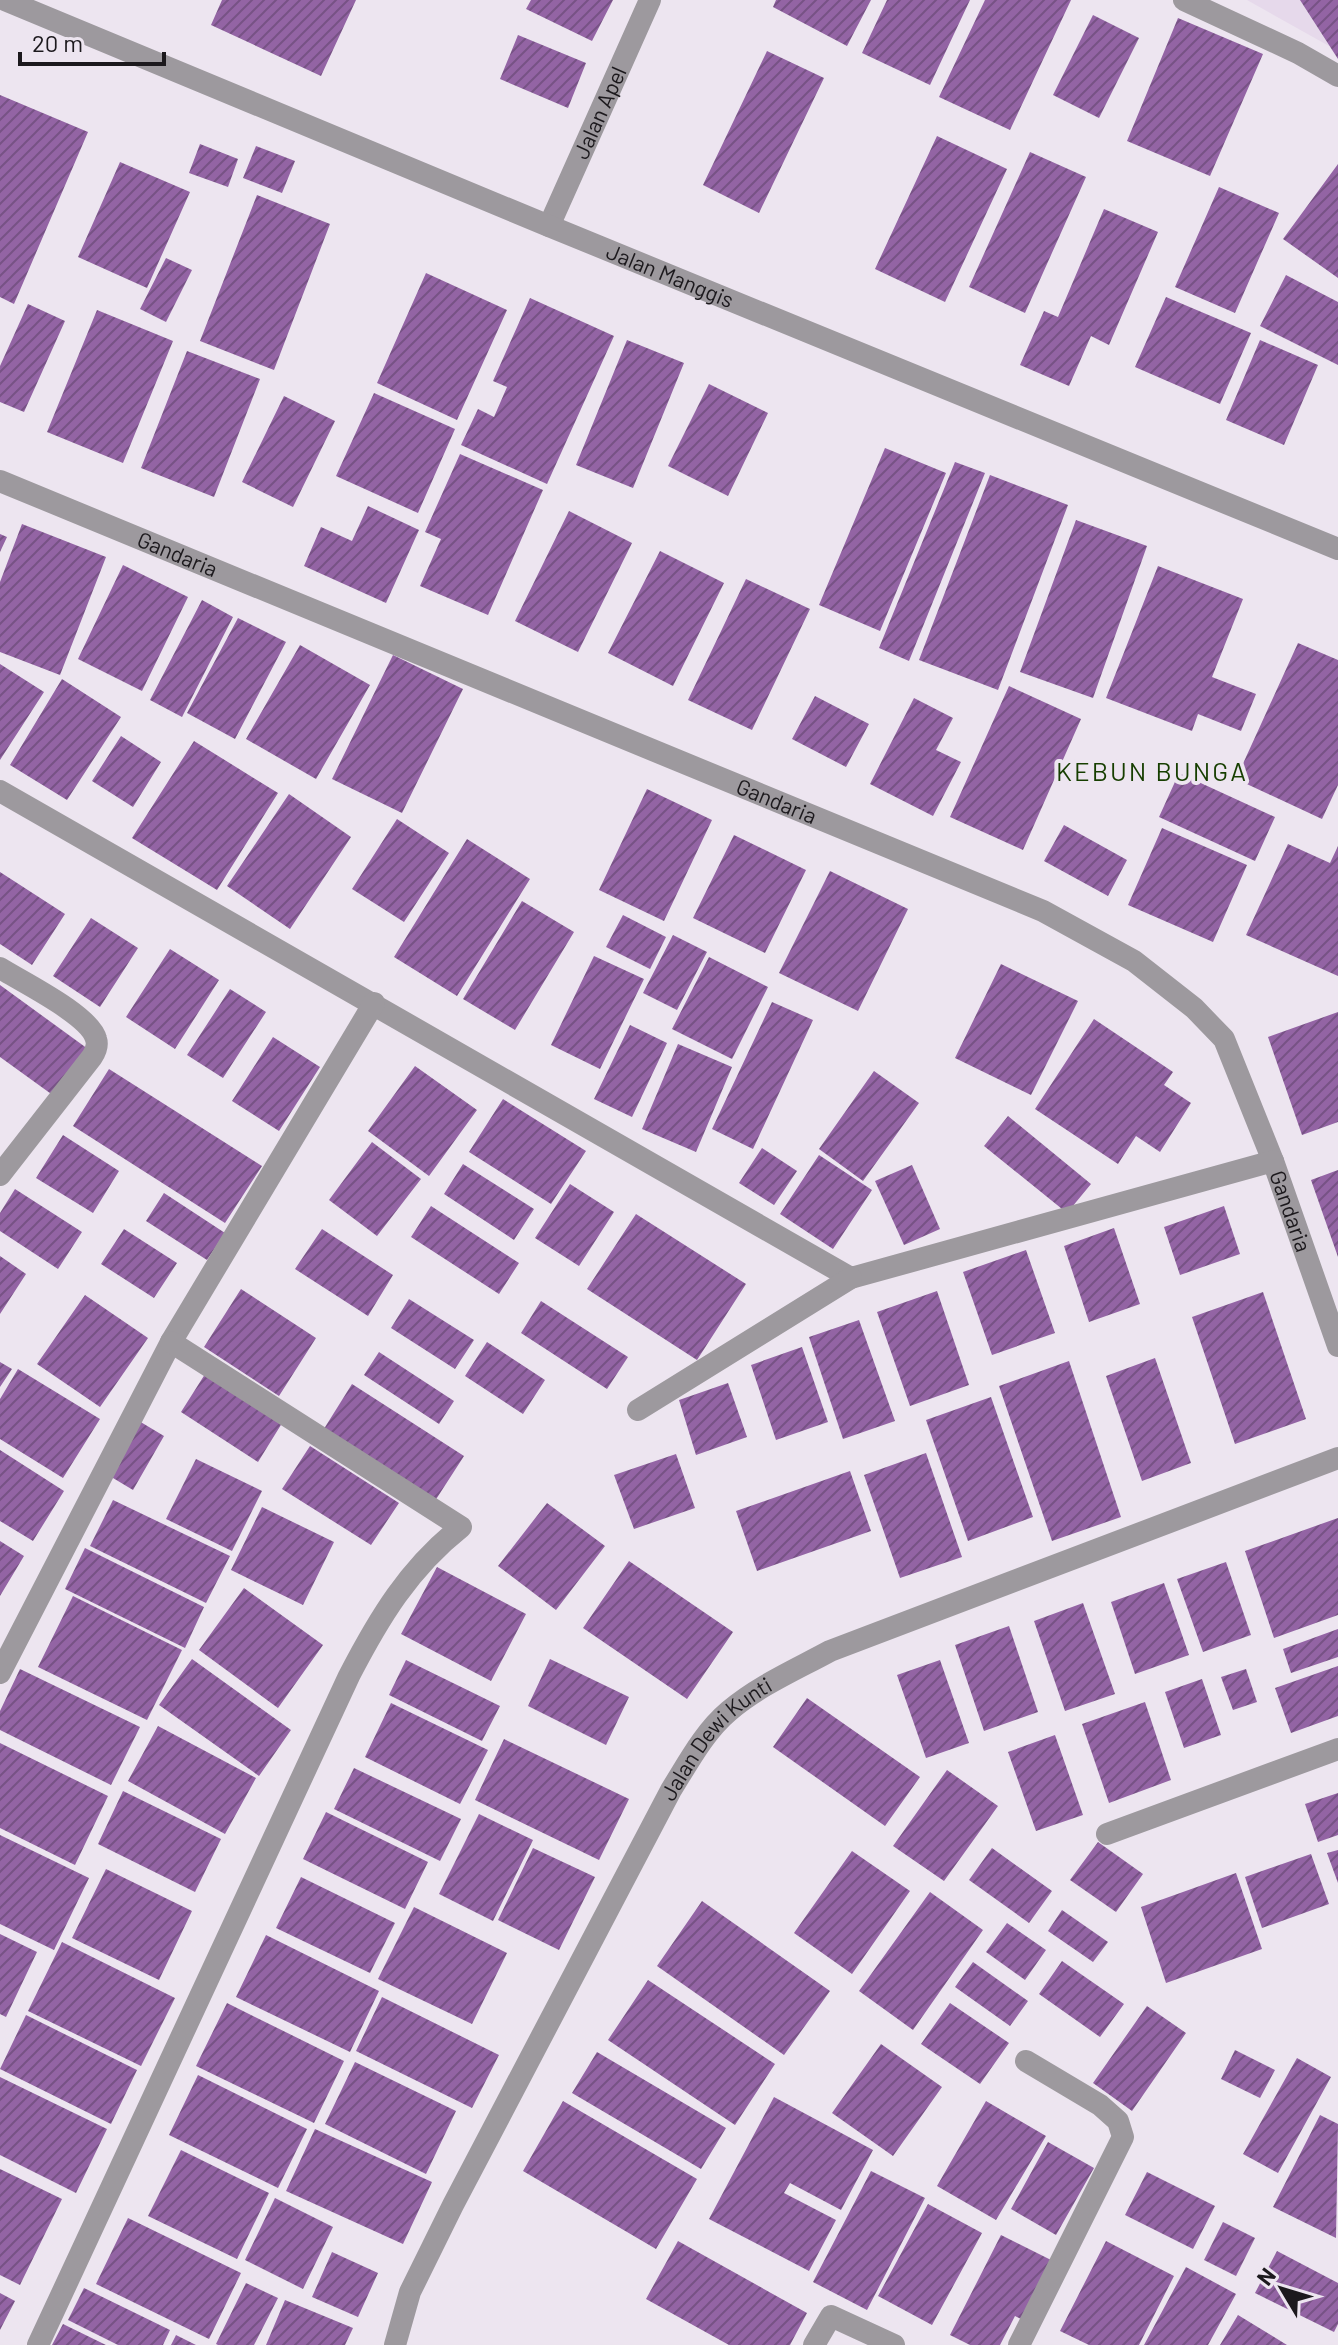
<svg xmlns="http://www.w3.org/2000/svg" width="1338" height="2345" font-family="Barlow,sans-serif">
<defs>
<pattern id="building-hatch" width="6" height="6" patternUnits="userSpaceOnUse" patternTransform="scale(2)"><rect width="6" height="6" fill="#9364a4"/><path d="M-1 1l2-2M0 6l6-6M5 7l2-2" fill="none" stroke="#775285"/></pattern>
</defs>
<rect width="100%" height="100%" fill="#ede5f0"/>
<!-- built -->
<path fill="#e6d9eb" d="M1247 0H1338V51Z"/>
<!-- building -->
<path fill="url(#building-hatch)" d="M222 0H356L321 76 211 25Z
M531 0H613L592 41 526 9Z
M776 0H871L847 46 773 7Z
M887 0H970L930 85 862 53Z
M985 0H1071L1010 130 939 97Z
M1300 0H1338V59Z
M1093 15 1139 38 1099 118 1053 95Z
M1178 18 1263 54 1210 176 1127 141Z
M518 35 586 63 568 108 500 79Z
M767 51 824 78 759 213 703 185Z
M0 95 88 132 14 304 0 297Z
M937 136 1007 169 945 302 875 269Z
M200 144 238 159 228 187 189 173Z
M256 146 295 161 282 193 243 178Z
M1030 152 1086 177 1025 313 969 287Z
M120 162 190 192 147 288 78 257Z
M1338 164V278L1283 239Z
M1219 187 1279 213 1235 313 1175 287Z
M257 195 330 224 274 370 200 341Z
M1104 209 1158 232 1109 345 1091 336 1069 386 1020 365 1044 311 1058 317Z
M166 258 192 270 166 322 140 309Z
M426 273 507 310 457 420 377 383Z
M1286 275 1338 302V365L1260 326Z
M1166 297 1251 333 1220 404 1135 367Z
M530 298 614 336 547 484 461 445 478 409 494 417 507 387 493 381Z
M28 304 65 321 24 412 0 402V366Z
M97 310 173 341 123 463 47 432Z
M627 340 684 363 633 488 576 465Z
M1260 340 1318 365 1284 445 1226 420Z
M187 351 260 379 214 497 141 468Z
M709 384 768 413 728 496 668 466Z
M374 393 455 429 418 513 336 476Z
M284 396 335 421 293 507 242 482Z
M885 448 946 473 880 631 819 605Z
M460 454 543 490 488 615 420 586 441 539 425 532Z
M955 462 985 473 909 661 879 648Z
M990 475 1068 505 998 690 919 660Z
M368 506 419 530 386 603 304 566 321 527 352 541Z
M569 511 632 543 578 652 515 621Z
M1076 520 1147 546 1093 698 1020 672Z
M22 524 106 557 60 675 0 652V582Z
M0 534 7 537 0 552Z
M660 551 724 583 673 686 608 653Z
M123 565 188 597 142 691 78 659Z
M1158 566 1243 599 1212 677 1256 694 1241 731 1198 714 1192 731 1106 698Z
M746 579 810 609 752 730 688 700Z
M202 600 233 617 182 717 150 700Z
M238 618 286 642 235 739 187 713Z
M1298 643 1338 660V785L1322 819 1236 779Z
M300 645 370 685 316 779 246 739Z
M393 655 463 689 402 813 332 779Z
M0 664 44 692 0 760Z
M62 679 121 717 67 800 10 765Z
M1009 686 1081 719 1023 850 950 817Z
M815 696 869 724 846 767 792 739Z
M914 698 953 718 936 750 961 762 933 816 870 784Z
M121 736 161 762 133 807 92 781Z
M194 741 278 793 217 890 132 838Z
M1179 773 1275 817 1255 861 1159 817Z
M647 789 712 820 664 921 599 890Z
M289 794 351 837 290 929 227 886Z
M397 819 449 853 404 922 352 889Z
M1064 825 1127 860 1108 896 1044 861Z
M1162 828 1247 865 1213 942 1128 905Z
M734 835 806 870 765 953 693 918Z
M467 839 530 879 457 996 394 957Z
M1288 844 1330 863 1338 846V976L1246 935Z
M830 871 908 909 858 1011 779 973Z
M0 872 65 914 32 965 0 944Z
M522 901 574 932 515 1030 463 999Z
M623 915 666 937 650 969 606 947Z
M91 918 138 948 100 1007 53 976Z
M673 935 707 952 677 1010 643 993Z
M170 949 219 980 175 1049 126 1017Z
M594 956 644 979 600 1069 551 1045Z
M709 957 768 987 732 1059 672 1029Z
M1001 964 1078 1001 1031 1095 955 1058Z
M0 985 88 1049 54 1096 0 1057Z
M230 989 266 1012 223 1078 187 1055Z
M772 1002 813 1020 753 1149 712 1129Z
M1338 1012V1122L1302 1135 1268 1037Z
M1094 1019 1173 1072 1164 1085 1191 1103 1160 1152 1136 1136 1118 1164 1035 1109Z
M630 1025 667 1043 632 1117 594 1099Z
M273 1037 320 1067 279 1131 232 1101Z
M678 1044 732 1067 696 1152 642 1129Z
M415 1066 477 1110 429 1176 368 1131Z
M109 1069 262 1166 225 1223 73 1126Z
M874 1071 919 1103 863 1181 819 1149Z
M503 1099 586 1151 551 1204 469 1152Z
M1008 1116 1091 1184 1067 1213 984 1146Z
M63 1135 119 1171 93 1213 36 1178Z
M372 1142 421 1179 377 1236 329 1200Z
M762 1148 797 1171 774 1205 739 1183Z
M819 1155 872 1190 833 1249 780 1214Z
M463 1164 534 1209 514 1240 444 1194Z
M912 1165 940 1229 904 1245 875 1181Z
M1338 1170V1257L1311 1180Z
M570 1184 614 1212 579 1266 535 1238Z
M15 1189 82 1232 58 1269 0 1231V1213Z
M164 1193 225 1233 207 1260 146 1221Z
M431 1206 519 1263 499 1294 411 1237Z
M1224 1206 1240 1254 1180 1275 1164 1227Z
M636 1214 746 1284 697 1360 587 1289Z
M1114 1228 1140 1304 1089 1322 1064 1246Z
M124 1229 177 1263 154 1298 101 1264Z
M322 1229 393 1275 368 1316 295 1269Z
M1026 1250 1055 1333 992 1355 963 1272Z
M0 1256 26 1274 0 1314Z
M241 1289 316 1338 279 1396 204 1347Z
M937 1291 969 1385 910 1406 877 1312Z
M1263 1292 1306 1419 1235 1444 1192 1317Z
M85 1295 148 1338 100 1407 37 1364Z
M409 1299 474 1340 455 1369 391 1328Z
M541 1301 628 1357 607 1389 521 1333Z
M859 1320 895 1421 843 1439 809 1337Z
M487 1342 545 1380 523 1414 465 1376Z
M802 1347 828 1422 776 1440 751 1365Z
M379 1352 454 1401 439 1424 364 1375Z
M1155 1358 1191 1463 1142 1481 1106 1376Z
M1069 1361 1121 1517 1052 1541 999 1386Z
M0 1362 12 1369 0 1387Z
M18 1369 100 1419 63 1478 0 1439V1399Z
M207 1371 284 1420 258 1462 181 1412Z
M728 1383 747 1437 696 1455 679 1400Z
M352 1384 464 1456 433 1504 322 1432Z
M991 1397 1033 1517 968 1541 926 1420Z
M139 1421 164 1436 133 1490 108 1475Z
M310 1446 399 1503 371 1545 282 1489Z
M0 1450 64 1491 33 1541 0 1521Z
M926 1453 962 1557 900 1578 864 1475Z
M676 1454 695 1508 634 1529 614 1475Z
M196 1459 262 1491 232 1551 166 1519Z
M850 1471 871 1531 757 1571 736 1511Z
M113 1500 230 1556 206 1603 90 1546Z
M547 1503 605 1546 556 1610 498 1566Z
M262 1507 334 1542 303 1605 231 1570Z
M1338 1518V1615L1274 1638 1245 1551Z
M0 1541 24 1556 0 1596Z
M85 1548 204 1607 185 1648 65 1589Z
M629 1561 733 1632 687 1699 583 1628Z
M1226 1562 1251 1635 1203 1652 1177 1579Z
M437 1567 526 1614 491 1681 401 1634Z
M1164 1583 1189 1655 1135 1674 1111 1602Z
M244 1588 323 1645 278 1708 199 1650Z
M73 1596 182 1650 147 1720 38 1667Z
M1083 1603 1115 1694 1065 1711 1034 1621Z
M1009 1626 1038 1712 984 1731 955 1645Z
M1338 1629V1657L1291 1673 1283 1649Z
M192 1659 291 1730 259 1776 159 1705Z
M550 1659 629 1697 606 1745 528 1706Z
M406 1660 500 1706 482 1741 389 1695Z
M940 1660 969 1743 926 1758 897 1675Z
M1338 1666V1716L1291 1733 1275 1688Z
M20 1669 140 1727 111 1785 0 1730V1711Z
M1246 1669 1257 1702 1233 1710 1221 1677Z
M1202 1679 1221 1735 1184 1748 1165 1692Z
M807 1698 920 1777 885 1826 773 1747Z
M1145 1702 1171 1780 1109 1803 1082 1724Z
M391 1703 488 1750 460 1804 365 1757Z
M158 1726 256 1778 225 1834 128 1781Z
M1055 1735 1083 1815 1036 1831 1008 1752Z
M504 1739 629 1799 599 1860 475 1800Z
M0 1743 108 1796 75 1865 0 1828Z
M354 1768 461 1819 440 1861 334 1809Z
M947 1770 998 1806 944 1881 893 1846Z
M123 1791 221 1839 195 1892 98 1844Z
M1338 1793V1835L1318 1842 1305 1804Z
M326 1812 428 1862 405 1909 303 1859Z
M479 1814 533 1840 493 1921 439 1894Z
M0 1835 89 1878 54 1950 0 1924Z
M1098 1842 1143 1874 1116 1912 1070 1880Z
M533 1848 595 1877 559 1950 498 1920Z
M992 1848 1052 1891 1029 1923 969 1880Z
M1338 1850V1883L1327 1853Z
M852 1851 910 1891 852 1974 794 1933Z
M1311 1854 1329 1904 1262 1928 1245 1877Z
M106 1869 192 1911 159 1980 72 1938Z
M1236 1873 1262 1949 1166 1983 1141 1907Z
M301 1877 395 1923 370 1973 276 1928Z
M930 1892 983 1930 913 2030 859 1991Z
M702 1901 830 1991 784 2055 657 1966Z
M414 1907 507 1953 472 2024 378 1979Z
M1062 1910 1108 1942 1093 1962 1048 1931Z
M1007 1923 1046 1950 1025 1980 986 1952Z
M0 1934 37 1952 6 2017 0 2014Z
M266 1935 379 1991 350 2052 236 1997Z
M62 1942 175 1998 141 2066 28 2011Z
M1062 1961 1124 2004 1100 2037 1039 1994Z
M973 1962 1028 2001 1010 2026 955 1987Z
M648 1980 775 2064 735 2125 608 2040Z
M382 1997 499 2055 472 2108 356 2051Z
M227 2003 344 2061 314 2123 196 2066Z
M950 2003 1009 2043 980 2084 921 2044Z
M1147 2006 1186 2033 1132 2111 1093 2083Z
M26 2015 137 2070 111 2124 0 2069Z
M881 2044 942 2087 893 2156 832 2113Z
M1235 2050 1275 2070 1260 2098 1221 2079Z
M597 2052 726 2128 701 2169 572 2093Z
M1297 2058 1331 2077 1278 2173 1243 2154Z
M355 2062 456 2111 426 2174 325 2124Z
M198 2075 307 2129 278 2188 169 2135Z
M0 2077 107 2129 76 2193 0 2155Z
M774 2097 873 2150 841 2210 790 2183 784 2193 836 2220 809 2271 709 2219Z
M563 2101 697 2179 656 2249 523 2171Z
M986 2101 1046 2136 996 2220 937 2186Z
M1320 2115 1338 2124 1336 2238 1273 2207Z
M315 2129 432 2182 403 2244 286 2191Z
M1048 2142 1094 2168 1056 2235 1011 2209Z
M181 2150 269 2193 237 2259 148 2216Z
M0 2169 62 2199 20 2285 0 2275Z
M871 2171 925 2198 867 2310 813 2282Z
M1147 2172 1215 2206 1193 2249 1125 2215Z
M275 2198 333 2227 303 2289 245 2260Z
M928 2204 982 2233 932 2325 878 2296Z
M128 2218 241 2273 209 2339 96 2284Z
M1223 2222 1255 2238 1236 2276 1204 2260Z
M1001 2235 1053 2261 1023 2320 1015 2316 1000 2345H970L950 2335Z
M678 2241 807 2313 790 2345H729L646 2299Z
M1106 2241 1174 2276 1139 2345H1089L1060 2331Z
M1277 2251 1338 2283V2324L1334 2332 1255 2293Z
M332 2252 378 2273 358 2317 312 2297Z
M1186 2267 1236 2294 1208 2345H1144Z
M246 2283 278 2298 254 2345H218L216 2344Z
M84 2288 170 2330 163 2345H118L68 2320Z
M0 2293 15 2301 0 2330Z
M285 2300 353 2328 345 2345H266Z
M1238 2315 1287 2345H1220Z
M63 2324 106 2345H52Z
M176 2335 196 2345H171Z"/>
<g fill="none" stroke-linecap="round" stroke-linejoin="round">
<!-- minor -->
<g stroke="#9d999e" stroke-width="22">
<path d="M1184 0 1298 53 1338 76"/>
<path id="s1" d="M549 226 650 0"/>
<path id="s2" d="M0 481 1043 911 1134 961 1194 1008 1224 1039 1273 1161 1338 1346"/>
<path d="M0 791 851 1278 1273 1161"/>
<path d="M0 968C22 982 90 1015 96 1039 98 1045 96 1051 92 1057L0 1175"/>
<path d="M638 1410 851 1278"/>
<path d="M0 1673 171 1342 374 1003"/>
<path d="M1107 1834 1338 1749"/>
<path d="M38 2345 349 1676C379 1618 409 1568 461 1527L171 1342"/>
<path id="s3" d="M395 2345 410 2292 453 2205 671 1790C688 1763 704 1732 729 1711 758 1686 797 1669 830 1651L1338 1458"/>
<path d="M814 2345 831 2316 894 2345"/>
<path d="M1019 2345 1123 2137 1118 2121 1100 2105 1026 2061"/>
</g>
<!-- tertiary -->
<path stroke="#9d999e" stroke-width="22" id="s4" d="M5 0 549 226 1338 549"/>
</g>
<g text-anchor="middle" stroke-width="8" stroke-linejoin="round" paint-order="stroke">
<!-- street labels -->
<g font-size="22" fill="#1c191d" stroke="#ede5f0">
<text dy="8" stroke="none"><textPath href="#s1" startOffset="124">Jalan Apel</textPath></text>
<text dy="8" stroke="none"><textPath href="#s4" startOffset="720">Jalan Manggis</textPath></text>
<text dy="8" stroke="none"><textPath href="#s2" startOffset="192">Gandaria</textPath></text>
<text dy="8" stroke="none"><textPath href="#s2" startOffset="840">Gandaria</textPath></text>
<text dy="8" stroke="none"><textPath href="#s2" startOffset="1536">Gandaria</textPath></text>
<text dy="8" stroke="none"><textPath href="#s3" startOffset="690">Jalan Dewi Kunti</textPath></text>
</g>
<!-- quarter labels -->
<g font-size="26" letter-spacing="2" fill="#163e00" stroke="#ede5f0">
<text x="1152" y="781">KEBUN BUNGA</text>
</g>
</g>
<!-- north arrow -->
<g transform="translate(1282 2289) rotate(308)" stroke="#ede5f0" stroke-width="6" paint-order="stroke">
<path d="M0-6L14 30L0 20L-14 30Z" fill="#1c191d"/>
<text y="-12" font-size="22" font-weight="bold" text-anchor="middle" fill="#1c191d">N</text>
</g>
<!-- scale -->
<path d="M20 52v12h144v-12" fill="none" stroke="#1c191d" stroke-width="4"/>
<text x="32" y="52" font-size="24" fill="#1c191d" stroke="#ede5f0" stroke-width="6" paint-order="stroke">20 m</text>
</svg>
